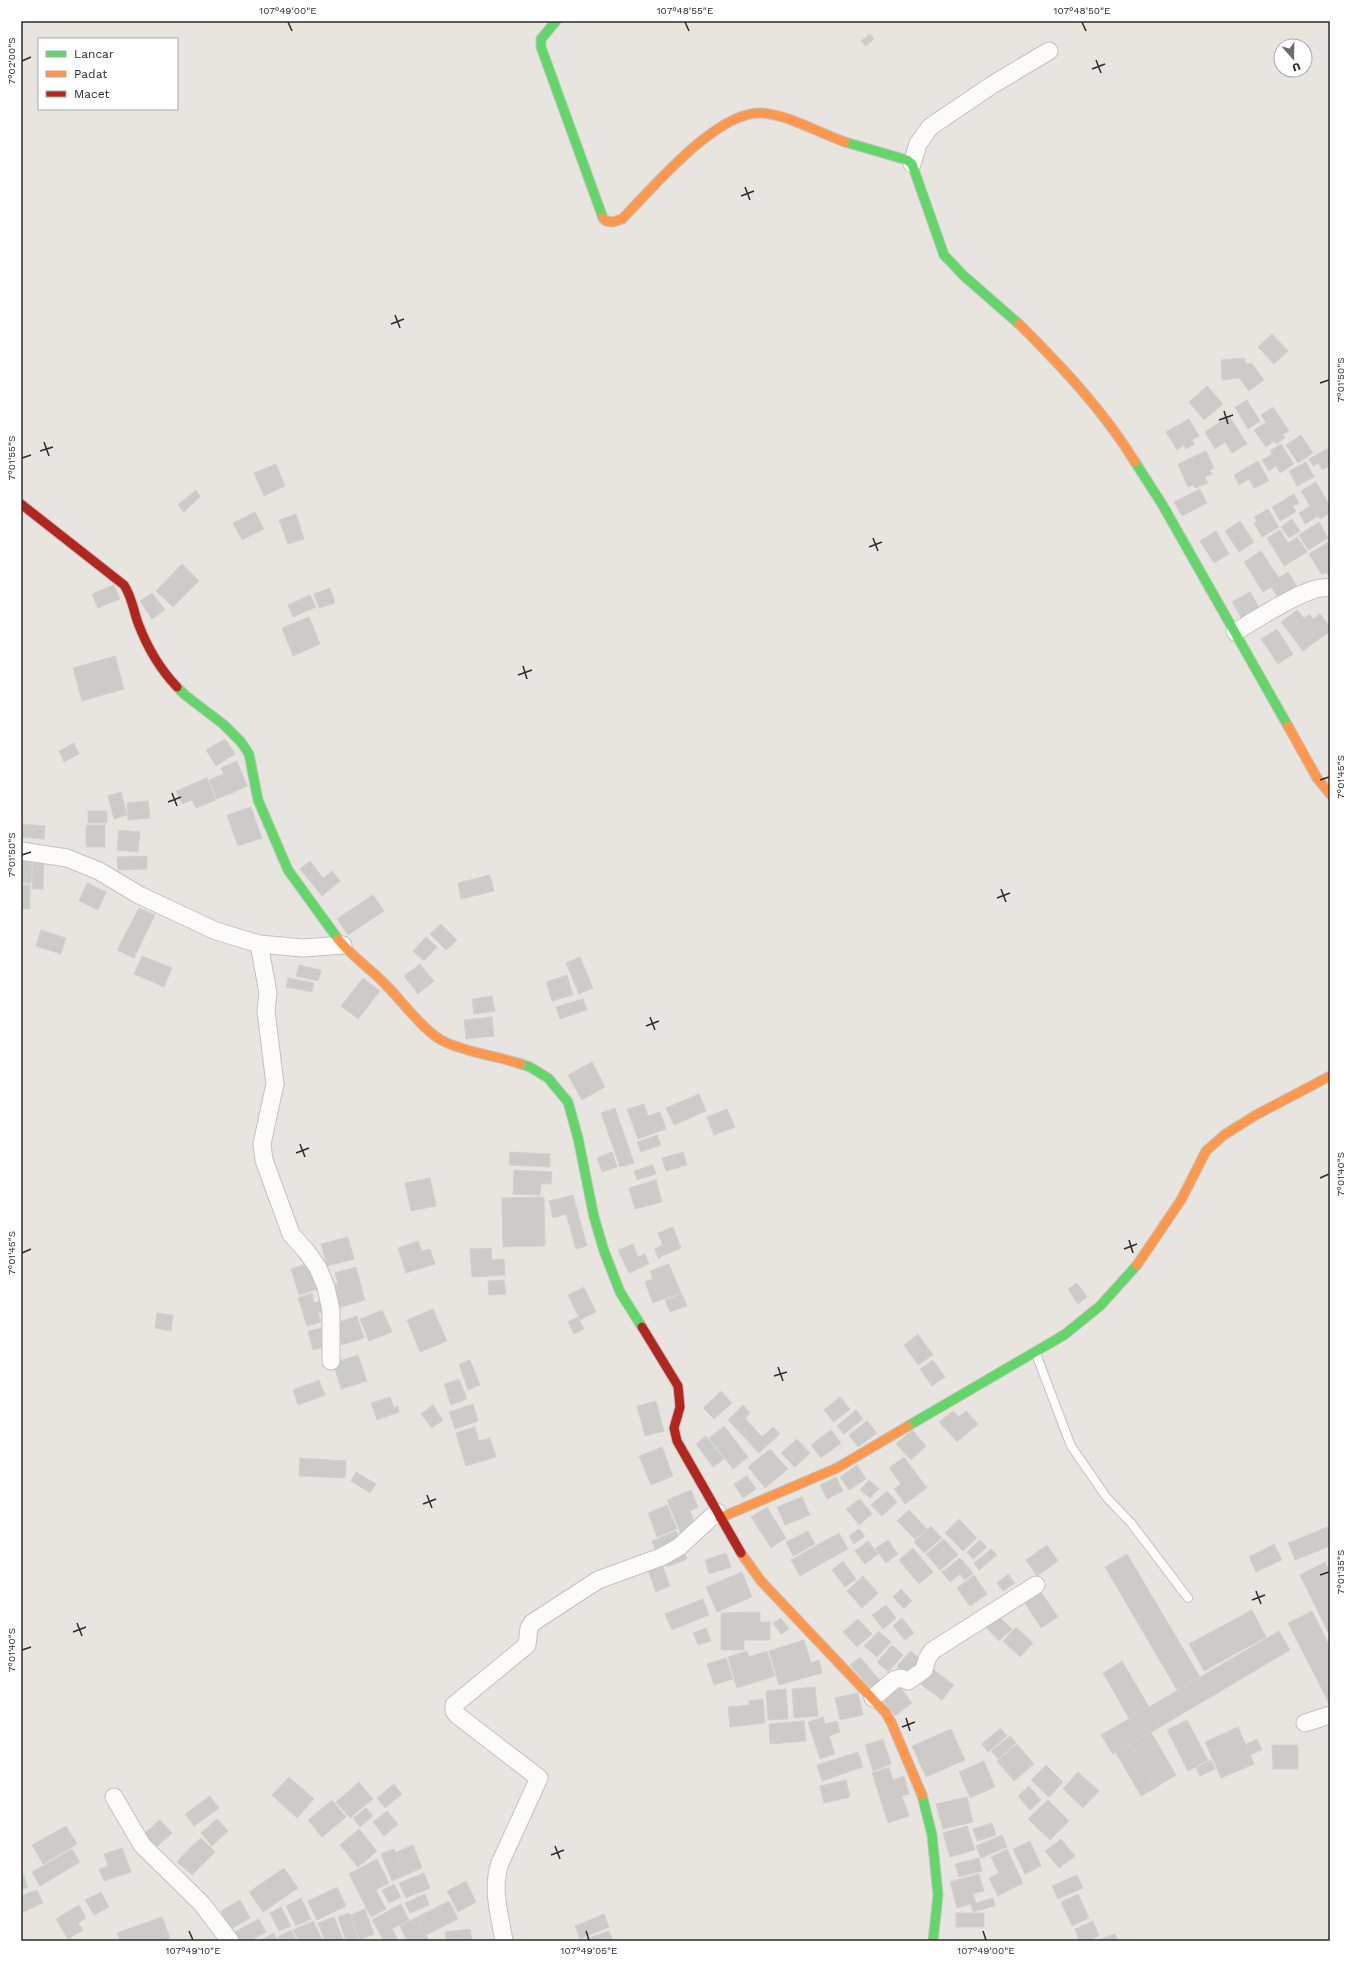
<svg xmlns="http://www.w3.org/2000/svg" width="1351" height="1962" font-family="'Work Sans',sans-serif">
<rect width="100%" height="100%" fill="#e8e5e1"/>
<!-- building -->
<path fill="#cdcbc8" stroke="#d3d1cd" d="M870 34 874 39 866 46 861 41Z
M1272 334 1288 351 1274 364 1258 347Z
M1245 358V363L1252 364 1264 380 1249 391 1239 378 1222 380 1221 360Z
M1207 386 1223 404 1204 420 1189 402Z
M1247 400 1260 421 1248 429 1235 407Z
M1273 407 1289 431 1283 435 1285 438 1276 444 1274 441 1266 447 1254 430 1266 422 1261 415Z
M1229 416 1247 444 1232 453 1225 442 1215 449 1205 432Z
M1189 419 1199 436 1192 440 1195 444 1186 449 1184 445 1177 450 1166 432Z
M1301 435 1313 453 1298 463 1286 445Z
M1281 444 1294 464 1280 473 1276 466 1269 471 1262 460 1272 454 1270 451Z
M1327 449 1330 454V466L1322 470 1318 463 1313 466 1309 459Z
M1206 451 1214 468 1210 470 1212 474 1205 477 1208 483 1195 488 1193 485 1188 487 1178 464Z
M1258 461 1269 481 1254 488 1249 479 1239 485 1234 475Z
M1306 462 1314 477 1297 486 1289 471Z
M276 464 285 486 264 496 254 473Z
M1316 482 1330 506V513L1320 519 1318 516 1305 524 1299 513 1310 506 1301 491Z
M1200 489 1207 503 1182 516 1174 502Z
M196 490 200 497 184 512 178 505Z
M1294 494 1299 503 1293 506 1296 512 1280 521 1272 507Z
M1268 509 1279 527 1262 537 1254 523 1257 521 1254 517Z
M255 512 264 529 242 540 233 523Z
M296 514 304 539 288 544 279 520Z
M1292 519 1300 531 1289 538 1281 527Z
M1240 521 1254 542 1239 552 1225 531Z
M1319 522 1328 538 1308 550 1299 535Z
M1280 530 1288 543 1297 537 1307 552 1284 566 1267 538Z
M1216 531 1229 554 1214 563 1200 541Z
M1330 541V577H1329L1326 572 1322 575 1309 554Z
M1261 551 1279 578 1288 572 1298 588 1280 600 1271 587 1263 592 1244 562Z
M182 564 199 581 173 607 156 591Z
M114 585 120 599 98 608 92 594Z
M330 588 335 603 319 608 314 594Z
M1250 592 1260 609 1242 619 1232 602Z
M152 593 165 610 152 619 140 601Z
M310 595 316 607 293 617 288 605Z
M1297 610 1304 618 1310 614 1313 619 1320 614 1330 627V631L1303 651 1281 622Z
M309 617 320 644 293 656 282 628Z
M1277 629 1293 654 1278 664 1261 639Z
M115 656 124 689 82 701 73 668Z
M225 739 235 754 216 766 206 750Z
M74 743 79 754 64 762 59 751Z
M237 761 247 786 232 793 221 768Z
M224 774 232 793 217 799 209 780Z
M207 778 216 800 196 808 192 800 182 804 176 791Z
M121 792 127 815 114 819 108 796Z
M148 801 150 818 128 820 127 803Z
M251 807 262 838 238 846 227 815Z
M88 811H107V823H88Z
M21 824 45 826 44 839 21 837Z
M86 825H105V847H86Z
M119 830 140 832 138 852 117 850Z
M147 856V869L118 870 117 857Z
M22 858 32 859 31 883H21Z
M33 859H44L43 889H32Z
M310 861 323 878 332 871 340 881 322 896 300 869Z
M490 875 494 891 461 899 458 883Z
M87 883 106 892 98 910 79 901Z
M21 885H30V909H21Z
M373 895 384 911 348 935 337 919Z
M139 908 155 915 134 958 117 950Z
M441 924 457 940 446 950 430 934Z
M41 930 66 938 61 954 36 946Z
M426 937 437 947 424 961 413 951Z
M142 956 172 968 164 987 134 974Z
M580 957 593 988 579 994 566 963Z
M420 964 434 981 418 994 404 976Z
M299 965 321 970 318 981 296 976Z
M567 975 573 995 552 1001 546 982Z
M288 978 314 983 312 992 286 987Z
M363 978 380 991 358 1019 341 1006Z
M492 996 495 1011 474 1014 472 999Z
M583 999 587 1010 560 1019 556 1007Z
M492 1017 494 1036 466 1039 464 1020Z
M592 1062 605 1087 582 1100 568 1075Z
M699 1094 706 1111 674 1125 666 1108Z
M644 1104 648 1116 660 1112 666 1129 638 1139 627 1109Z
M615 1108 634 1163 620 1167 601 1113Z
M727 1109 735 1127 714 1135 707 1117Z
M657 1135 661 1145 641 1152 637 1142Z
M510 1152 550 1154V1167L509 1165Z
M612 1152 617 1167 602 1172 597 1158Z
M683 1152 687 1165 666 1171 662 1158Z
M653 1165 656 1174 637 1180 634 1171Z
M514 1170 552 1172 551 1184H541L540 1195 513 1194Z
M430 1178 436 1206 411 1211 405 1183Z
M656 1180 662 1202 635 1209 629 1188Z
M573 1195 587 1246 576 1249 566 1214 553 1218 549 1201Z
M544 1197 545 1246 503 1247 502 1198Z
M673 1227 681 1248 658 1258 655 1249 663 1245 658 1233Z
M348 1237 354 1259 327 1266 321 1244Z
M418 1241 422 1251 430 1249 435 1264 406 1273 398 1248Z
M633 1244 638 1257 645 1254 649 1264 629 1273 618 1250Z
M491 1248 492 1260 504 1259 505 1275 472 1277 470 1249Z
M312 1262 321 1288 299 1295 291 1269Z
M669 1264 681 1293 653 1303 645 1282 653 1279 650 1271Z
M356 1267 365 1300 338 1308 332 1285 338 1284 335 1273Z
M504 1280 506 1294 489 1295 488 1281Z
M1077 1283 1087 1297 1078 1304 1068 1289Z
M584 1287 596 1312 580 1320 568 1295Z
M312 1293 314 1303 323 1300 327 1311 318 1313 321 1322 307 1326 298 1298Z
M682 1294 687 1306 670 1312 665 1300Z
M433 1309 447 1341 420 1352 407 1320Z
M382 1310 392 1332 369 1341 360 1319Z
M157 1313 173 1315 171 1331 155 1328Z
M357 1316 364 1338 342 1345 336 1323Z
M578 1317 584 1329 574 1334 568 1322Z
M325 1327 330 1346 313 1350 308 1331Z
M918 1334 933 1355 918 1365 904 1345Z
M358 1355 367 1381 341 1389 333 1363Z
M470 1360 480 1385 468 1390 459 1364Z
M933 1360 945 1377 932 1386 920 1369Z
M459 1379 467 1399 451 1405 444 1384Z
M319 1380 325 1395 298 1405 293 1390Z
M721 1391 732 1403 714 1419 703 1408Z
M390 1397 394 1408 398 1406 399 1412 377 1420 371 1403Z
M840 1397 850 1409 834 1422 824 1410Z
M656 1401 664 1431 645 1436 637 1406Z
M473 1404 478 1421 455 1429 449 1412Z
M433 1405 443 1420 432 1428 421 1414Z
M743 1405 750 1413 745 1418 762 1437 773 1427 780 1434 759 1453 728 1420Z
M856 1410 863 1419 844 1434 837 1426Z
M953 1411 959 1417 966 1411 978 1424 957 1442 939 1422Z
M867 1421 877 1433 858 1447 849 1435Z
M724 1426 748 1457 733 1469 709 1438Z
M475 1427 479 1441 490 1438 496 1457 466 1466 456 1433Z
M831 1430 841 1443 821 1458 811 1445Z
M912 1430 926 1446 911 1460 896 1444Z
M706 1436 724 1459 713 1467 696 1444Z
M797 1439 810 1453 795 1467 781 1453Z
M662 1447 673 1476 651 1485 639 1456Z
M770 1449 788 1469 765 1488 748 1467Z
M904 1457 927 1488 905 1504 894 1489 901 1484 889 1468Z
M300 1458 346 1461 345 1478 299 1476Z
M857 1465 866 1479 849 1490 840 1477Z
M356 1472 376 1484 370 1493 351 1481Z
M747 1476 756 1489 743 1498 734 1484Z
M836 1477 843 1491 827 1499 820 1485Z
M869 1480 879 1489 870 1498 860 1490Z
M691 1490 698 1507 690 1511 697 1527 681 1534 667 1500Z
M887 1491 897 1502 882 1516 871 1505Z
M802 1497 810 1515 785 1525 777 1507Z
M860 1499 872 1514 859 1525 846 1509Z
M667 1505 677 1529 657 1537 648 1513Z
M767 1507 786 1538 771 1548 751 1517Z
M909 1510 927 1529 915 1539 897 1521Z
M959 1519 977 1538 963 1551 945 1533Z
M931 1526 942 1538 924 1553 914 1542Z
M1330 1526V1546L1295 1560 1288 1543Z
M859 1529 865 1536 854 1544 849 1536Z
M676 1531 681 1543 657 1553 652 1541Z
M808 1531 815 1544 793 1556 786 1542Z
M839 1533 848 1549 826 1561 817 1545Z
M944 1539 958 1555 940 1570 926 1554Z
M888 1540 898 1554 886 1563 875 1549Z
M980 1540 987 1547 973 1559 967 1552Z
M868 1541 878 1554 865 1564 855 1551Z
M1274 1544 1282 1560 1256 1572 1249 1557Z
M817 1545 826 1561 800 1576 791 1560Z
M1047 1545 1058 1561 1037 1576 1026 1560Z
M913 1548 933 1572 919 1584 899 1560Z
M991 1549 997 1555 979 1570 974 1563Z
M684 1552 687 1559 667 1567 664 1561Z
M726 1553 731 1567 709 1574 705 1560Z
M1127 1554 1200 1677 1177 1690 1105 1567Z
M960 1558 973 1573 965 1580 960 1574 950 1582 942 1572Z
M843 1561 856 1579 845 1587 832 1570Z
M661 1562 670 1586 656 1592 647 1568Z
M1325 1562 1330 1572V1636L1300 1575Z
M742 1572 752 1597 717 1612 706 1587Z
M1008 1574 1015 1583 1003 1591 997 1583Z
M974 1575 987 1594 970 1606 957 1588Z
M863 1576 878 1593 862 1608 847 1591Z
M901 1589 912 1601 904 1609 893 1597Z
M1041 1592 1058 1617 1041 1628 1025 1603Z
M703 1599 709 1615 672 1630 665 1614Z
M886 1605 896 1618 883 1629 872 1615Z
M1252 1610 1266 1637 1204 1671 1189 1644Z
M1312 1611 1330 1647V1705L1288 1623Z
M760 1612V1622H770V1640H744V1650H721V1613Z
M998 1616 1012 1629 999 1641 986 1627Z
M781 1618 789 1629 781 1634 773 1623Z
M902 1618 914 1633 905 1640 893 1626Z
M858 1619 872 1634 857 1647 843 1632Z
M1016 1627 1033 1643 1020 1657 1003 1641Z
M706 1628 711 1641 698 1645 693 1633Z
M879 1631 891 1642 877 1657 864 1646Z
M1279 1631 1290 1650 1160 1727 1149 1707Z
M804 1640 811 1663 819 1660 822 1673 779 1685 769 1651Z
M892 1645 903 1655 888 1672 877 1662Z
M747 1651 749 1657 767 1651 775 1676 737 1688 728 1657Z
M911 1651 923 1662 909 1677 897 1666Z
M860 1657 883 1684 874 1692 850 1665Z
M726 1658 733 1679 714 1685 707 1664Z
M1122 1661 1149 1707 1129 1718 1103 1673Z
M930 1667 954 1685 942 1700 918 1682Z
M898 1684 912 1703 895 1716 881 1697Z
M815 1687 818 1716 794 1718 792 1689Z
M786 1689 788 1719 768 1720 766 1691Z
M858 1693 863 1715 840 1720 835 1698Z
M763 1699 765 1723 730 1727 728 1707 749 1705V1701Z
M1149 1707 1160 1727 1113 1754 1101 1735Z
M823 1717 825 1724 837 1721 840 1732 829 1736 835 1754 820 1759 808 1722Z
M1187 1720 1208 1760 1188 1771 1167 1730Z
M804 1721 806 1741 770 1744 769 1724Z
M1238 1727 1254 1764 1221 1778 1205 1742Z
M1000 1728 1007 1736 988 1752 982 1744Z
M951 1729 965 1760 926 1777 912 1746Z
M1151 1732 1176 1775 1155 1788 1130 1744Z
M1010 1736 1016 1743 998 1759 991 1751Z
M883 1739 891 1764 873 1771 865 1745Z
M1257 1739 1262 1750 1250 1755 1246 1744Z
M1017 1744 1034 1764 1014 1781 997 1761Z
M1130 1744 1155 1788 1141 1796 1116 1753Z
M1272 1745H1298V1769H1273Z
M858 1752 863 1767 822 1781 817 1765Z
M1211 1760 1215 1769 1200 1776 1196 1768Z
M984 1761 995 1787 970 1798 959 1772Z
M1046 1765 1063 1782 1049 1797 1031 1780Z
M889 1767 893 1780 904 1776 909 1794 902 1796 909 1816 888 1823 872 1773Z
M1078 1772 1099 1791 1083 1808 1063 1789Z
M289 1777 314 1799 297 1818 272 1795Z
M846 1780 850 1797 824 1803 820 1786Z
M359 1782 373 1799 350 1818 336 1802Z
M394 1784 402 1794 385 1808 377 1798Z
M1029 1786 1041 1800 1030 1810 1018 1796Z
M210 1796 219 1808 194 1826 185 1814Z
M967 1797 973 1822 943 1829 936 1804Z
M332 1800 346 1817 322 1837 308 1820Z
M1048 1800 1069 1821 1050 1840 1028 1819Z
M366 1808 373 1816 360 1827 353 1818Z
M387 1811 398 1824 384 1836 373 1822Z
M217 1819 228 1831 212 1846 201 1833Z
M160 1820 172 1833 152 1851 140 1837Z
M992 1823 996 1835 977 1841 973 1829Z
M66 1826 77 1844 43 1864 32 1845Z
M967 1826 975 1850 950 1857 943 1833Z
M359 1829 377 1851 358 1867 340 1845Z
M1002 1835 1007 1847 981 1858 976 1846Z
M201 1838 215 1852 202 1865 188 1850Z
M1061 1839 1075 1856 1059 1868 1045 1851Z
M1030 1841 1041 1866 1025 1874 1013 1849Z
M413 1845 422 1868 406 1875 396 1852Z
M122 1848 131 1872 104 1881 99 1869 108 1866 104 1854Z
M72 1849 80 1862 40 1886 32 1872Z
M394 1849 406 1875 392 1881 381 1854Z
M1007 1849 1023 1883 998 1896 989 1878 999 1873 991 1857Z
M188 1850 202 1865 192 1875 177 1862Z
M979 1858 982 1871 959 1877 955 1864Z
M377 1859 389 1883 361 1898 349 1874Z
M284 1868 298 1888 263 1912 249 1892Z
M21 1869 28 1887 21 1890Z
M424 1873 430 1888 406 1898 399 1883Z
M979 1874 984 1891 973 1894 976 1903 993 1898 995 1906 973 1912 971 1904 957 1908 950 1882Z
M1077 1875 1083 1888 1058 1899 1052 1886Z
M466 1881 476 1902 458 1912 447 1891Z
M394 1884 401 1897 389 1903 382 1890Z
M337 1887 346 1906 317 1920 308 1901Z
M37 1890 43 1903 21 1913V1896Z
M376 1890 386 1909 371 1917 361 1898Z
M101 1892 109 1907 94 1915 85 1900Z
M425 1894 429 1905 410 1913 405 1903Z
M1078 1894 1089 1918 1072 1926 1061 1902Z
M301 1898 311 1919 296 1926 286 1906Z
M240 1900 250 1918 231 1929 221 1911Z
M449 1901 458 1919 426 1935 417 1917Z
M401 1904 409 1920 392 1929 397 1938 391 1941H384L372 1920Z
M79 1905 86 1918 78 1923 83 1930 68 1939 56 1919Z
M281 1907 291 1926 279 1931 270 1913Z
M365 1909 374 1934 360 1940 350 1915Z
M349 1913 359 1940 357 1941H346L338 1917Z
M956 1913H984V1927H956Z
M604 1914 609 1927 580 1939 575 1926Z
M162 1917 170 1938 162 1941H120L117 1933Z
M334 1917 344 1941H325L318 1923Z
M417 1917 429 1941H407L400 1926Z
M259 1919 266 1932 250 1941H237L233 1933Z
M313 1921 323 1941H299L293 1930Z
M1093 1921 1099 1936 1088 1941H1079L1075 1929Z
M470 1929 472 1941H446L445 1932Z
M291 1930 297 1941H280L278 1937Z
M609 1931 613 1941H580Z
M274 1933 278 1941H259Z
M1115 1934 1118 1941H1095Z"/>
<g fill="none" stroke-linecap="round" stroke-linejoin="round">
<defs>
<path id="lane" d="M1036 1354 1071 1446 1107 1498 1131 1523 1188 1598"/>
<path id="street" d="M912 164 918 144 930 127 992 85 1049 51
M1235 632C1254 621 1310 583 1330 588
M21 851 67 858 99 871 139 895 216 931 259 944 303 948 343 945
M259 944 268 993 266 1011 275 1084 262 1144 264 1160 291 1234 307 1252 318 1268 326 1287 331 1311V1361
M873 1698 894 1680 901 1678 908 1681 924 1670 927 1659 932 1651 1036 1585
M1305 1723 1330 1715
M114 1797 142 1845 202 1904 230 1941
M504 1941C500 1915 491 1890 500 1863L539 1778 457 1715 454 1711V1705L527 1645 529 1628 532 1623 598 1580 661 1557 679 1547 717 1512"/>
<path id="fast" d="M556 21 541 39V47L603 218
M845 142 907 160 912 164 944 255 964 276 1019 324
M1135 462 1162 504 1288 726
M177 687 185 695 223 724 241 742 249 754 258 800 288 870 338 939
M521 1064 530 1067 548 1078 568 1102 578 1138 594 1217 604 1251 620 1292 642 1327
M908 1426 1064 1335 1100 1306 1137 1265
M922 1795 932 1835 938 1895 933 1941"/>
<path id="slow" d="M603 218 606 221 613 222 622 219C652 189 717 110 762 113 789 115 819 133 845 142
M1019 324C1062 367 1103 410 1135 462
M1288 726 1317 778 1330 794
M338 939C351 956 371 969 386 985 402 1001 425 1033 445 1042 469 1053 496 1056 521 1064
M1137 1265 1181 1200 1206 1151 1224 1135 1256 1115 1330 1076
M720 1518 837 1468 908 1426
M741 1553 761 1581 885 1712 891 1722 922 1795"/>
<path id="jam" d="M21 504 124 585C132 597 133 609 138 623 147 647 159 668 177 687
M642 1327 678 1386 680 1407 674 1428 677 1441 741 1553"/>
</defs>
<!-- lane casing -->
<use href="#lane" stroke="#c2c1c1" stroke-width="10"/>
<!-- street casing -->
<use href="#street" stroke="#c2c1c1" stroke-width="19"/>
<!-- fast casing -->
<use href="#fast" stroke="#c2c1c1" stroke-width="11"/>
<!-- slow casing -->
<use href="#slow" stroke="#c2c1c1" stroke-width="11"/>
<!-- jam casing -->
<use href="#jam" stroke="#c2c1c1" stroke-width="11"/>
<!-- lane -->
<use href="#lane" stroke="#fcfbfa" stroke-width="8"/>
<!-- street -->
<use href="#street" stroke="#fcfbfa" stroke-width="17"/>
<!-- fast -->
<use href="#fast" stroke="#63d668" stroke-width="9"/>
<!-- slow -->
<use href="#slow" stroke="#ff974d" stroke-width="9"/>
<!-- jam -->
<use href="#jam" stroke="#b3261e" stroke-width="9"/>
</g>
<!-- ticks -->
<path fill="none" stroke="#2b2b2b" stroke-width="1.5" d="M288 22 292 31M685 22 689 31M1082 22 1086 31M1096 60 1101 73M22 61 31 57M1092 69 1105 64M745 187 750 200M741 196 754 191M395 315 400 328M391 324 404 319M1320 383 1329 380M1224 411 1228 424M1219 420 1233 415M44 442 49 456M40 451 53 447M22 458 31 455M873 538 878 551M869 547 882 542M523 666 527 679M518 675 532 670M1320 780 1329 777M172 793 177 806M168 802 181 797M22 855 31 852M1001 889 1006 902M997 898 1010 893M650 1017 655 1030M646 1026 659 1021M300 1144 305 1157M296 1153 309 1148M1320 1178 1329 1174M1129 1240 1133 1253M1124 1249 1137 1244M22 1253 31 1249M778 1367 783 1381M774 1376 787 1372M427 1495 432 1508M423 1504 436 1499M1320 1575 1329 1572M1256 1591 1261 1604M1252 1600 1265 1595M77 1623 82 1636M73 1632 86 1627M22 1650 31 1647M906 1718 910 1731M902 1727 915 1722M555 1846 560 1859M551 1855 564 1850M189 1931 193 1940M586 1931 589 1940M983 1931 986 1940"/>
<!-- border -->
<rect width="1351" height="1962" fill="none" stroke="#ffffff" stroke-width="44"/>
<!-- legend -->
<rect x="38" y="38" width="140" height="72" fill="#ffffff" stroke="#aaaaaa"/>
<rect x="46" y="51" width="20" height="6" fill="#63d668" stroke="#aaaaaa"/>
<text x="74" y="58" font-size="12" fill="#2b2b2b">Lancar</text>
<rect x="46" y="71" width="20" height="6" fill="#ff974d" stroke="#aaaaaa"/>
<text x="74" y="78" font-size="12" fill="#2b2b2b">Padat</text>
<rect x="46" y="91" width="20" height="6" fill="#b3261e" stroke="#aaaaaa"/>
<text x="74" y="98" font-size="12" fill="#2b2b2b">Macet</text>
<!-- north arrow -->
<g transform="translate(1293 58) rotate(160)"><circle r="19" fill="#ffffff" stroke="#aaaaaa"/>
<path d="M0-3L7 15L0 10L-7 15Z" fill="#6d6c6b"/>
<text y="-6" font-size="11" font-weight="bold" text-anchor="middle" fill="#2b2b2b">U</text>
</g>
<rect x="22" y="22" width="1307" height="1918" fill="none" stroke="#2b2b2b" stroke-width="1.5"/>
<g font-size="10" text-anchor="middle" fill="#2b2b2b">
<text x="288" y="14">107°49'00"E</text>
<text x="685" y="14">107°48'55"E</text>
<text x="1082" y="14">107°48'50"E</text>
<text transform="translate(11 61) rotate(-90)" y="4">7°02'00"S</text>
<text transform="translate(1340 380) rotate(-90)" y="4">7°01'50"S</text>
<text transform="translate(11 458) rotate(-90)" y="4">7°01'55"S</text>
<text transform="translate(1340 777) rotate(-90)" y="4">7°01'45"S</text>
<text transform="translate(11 855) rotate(-90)" y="4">7°01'50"S</text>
<text transform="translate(1340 1174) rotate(-90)" y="4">7°01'40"S</text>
<text transform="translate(11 1253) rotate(-90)" y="4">7°01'45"S</text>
<text transform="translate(1340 1572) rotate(-90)" y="4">7°01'35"S</text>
<text transform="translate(11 1650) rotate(-90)" y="4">7°01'40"S</text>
<text x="193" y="1954">107°49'10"E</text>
<text x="589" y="1954">107°49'05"E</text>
<text x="986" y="1954">107°49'00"E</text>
</g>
</svg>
